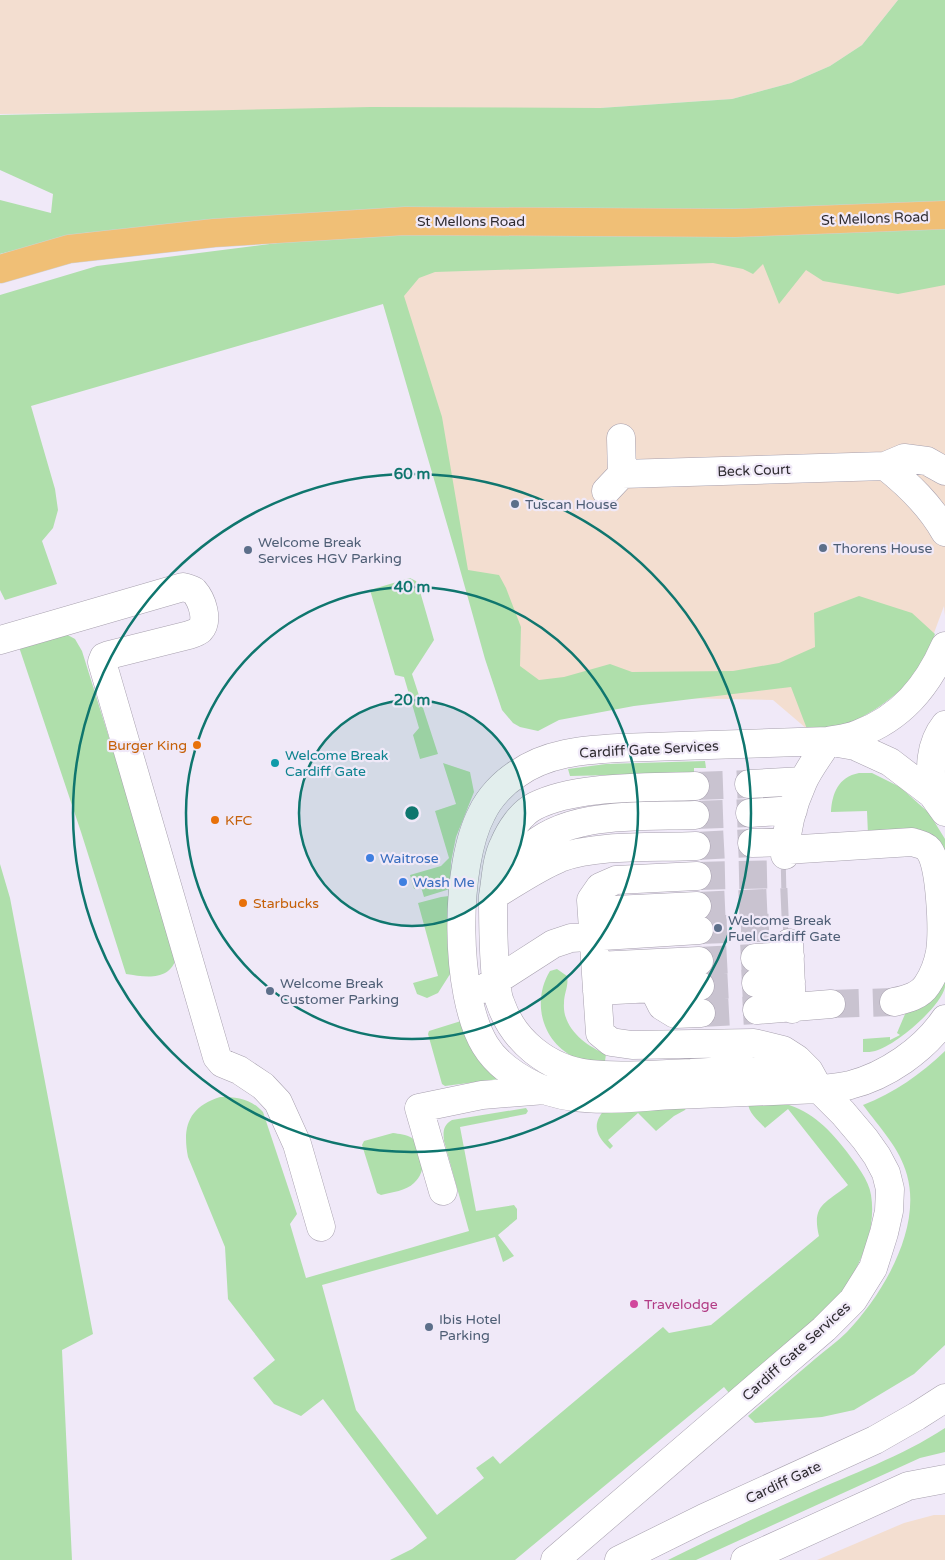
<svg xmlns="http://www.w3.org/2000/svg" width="945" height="1560" font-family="'Varela Round',sans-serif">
<rect width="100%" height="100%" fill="#f0e9f8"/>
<!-- commercial -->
<path fill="#f3ded0" d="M0 0H898L862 45 830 66 791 83 732 99 600 108 0 114Z
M945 243V616L944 606 927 652 896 692 860 718 807 729 773 700 629 697 511 702 465 574 425 436 368 256Z
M934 1515H945V1560H817L904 1523Z"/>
<!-- green -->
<path fill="#afdfab" d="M898 0H945V204L187 228 84 233 0 254V200L51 213 53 194 0 170V115L371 107 600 108 732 99 791 83 830 66 862 45Z
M945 221V285L898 294 823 281 806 270 779 304 763 264 753 274 743 269 713 263 435 272 419 278 404 296 442 417 468 570 499 575 506 588 521 627 520 666 539 680 564 677 610 664 632 672 733 671 779 663 815 647 814 613 859 596 912 613 935 634C930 646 925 658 918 669 903 694 863 721 834 728 826 730 816 729 807 729L791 687 634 706 559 720 538 731 520 727 513 723 502 710 485 659 456 555 383 304 31 406 55 489 58 510 53 528 42 541 57 584 5 600 0 590V295L97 266 363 232Z
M410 578 416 581 419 588 434 640 412 674 438 754 420 759 413 735 419 728 404 677 395 675 370 590Z
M64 633 75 639 82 651 177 956C170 982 146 977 126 974L81 832 19 647Z
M705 761 706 768H694V773L570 776 568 769 606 764Z
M443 763 470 772 474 792 456 837 451 862 450 889 424 897 421 887 414 889 410 875 441 866 449 858 435 811 456 804Z
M859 773H872L900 787 929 813 945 839V870L868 835 867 811 831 812C832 794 838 777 859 773Z
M0 864 10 898 93 1334 62 1350 72 1560H0Z
M449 896 452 971 438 993 427 998 417 994 413 983 438 976 418 903 441 897Z
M945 963C945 971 945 980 945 987 941 1007 895 1046 875 1051 872 1052 867 1052 863 1052V1039L890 1037V1040L900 1035 897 1033 908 1007Z
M557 969 567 976C569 986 564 993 564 1003 562 1028 586 1046 606 1054L605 1061C596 1061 586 1062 578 1059 542 1044 531 1002 550 971Z
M461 1021C468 1045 483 1061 499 1079L445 1086 442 1084 428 1034 429 1031Z
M945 1051V1345L914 1374 854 1410 822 1417 755 1423 748 1416C770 1397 793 1378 815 1359 825 1350 837 1342 847 1332 883 1294 922 1229 907 1175 900 1148 879 1127 863 1105 894 1093 921 1074 945 1051Z
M220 1097C238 1097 251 1099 263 1112L297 1214 290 1224 306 1278 469 1231 444 1141C443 1132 443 1125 452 1120L526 1108 528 1111 526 1114 460 1127 476 1211 514 1205 517 1209V1219L498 1235 514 1256 503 1262 495 1237 322 1285 356 1410 437 1515 484 1478 476 1468 493 1456 500 1464 663 1327 669 1333 711 1325 819 1236C811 1204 827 1203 848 1185L788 1109 765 1128C758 1120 748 1113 748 1102 760 1102 773 1102 785 1104 811 1110 832 1132 847 1152 856 1164 869 1180 871 1195 877 1231 859 1269 838 1297 825 1314 807 1328 791 1341 770 1358 750 1376 729 1393L724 1387 515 1560H390L412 1549 427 1538 323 1399 301 1416 274 1404 253 1378 275 1360 228 1299 225 1247 188 1157C182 1126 189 1107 220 1097Z
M607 1107H687L685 1110 674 1116 656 1131 638 1113 608 1140 613 1146 610 1149C595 1135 591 1123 607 1107Z
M393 1133C399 1134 406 1134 412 1138 426 1148 427 1172 414 1183 406 1191 392 1192 381 1195L377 1193 362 1145 364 1141Z
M945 1428V1452L920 1458 696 1560H668C713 1538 758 1516 803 1496 851 1474 901 1457 945 1428Z"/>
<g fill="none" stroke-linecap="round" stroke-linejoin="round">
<!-- minor-tunnel -->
<path stroke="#c9c3d0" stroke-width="28" stroke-dasharray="28 14" stroke-linecap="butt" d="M695 786 749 784
M695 815 750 813
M696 846 752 843
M697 876 786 874
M697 906 788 902
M699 930 788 927
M699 961 755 958
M700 986 756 983
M831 1004 894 1002
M701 1013 757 1010"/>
<defs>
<path id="minor" d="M885 466C909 485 930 505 945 532
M622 474 885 466 904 458 927 461 945 471
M606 491 622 474 621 438
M0 640 183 587C186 588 191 589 194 591 202 600 209 620 200 630 198 632 192 634 189 635L109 655 104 657 102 662 217 1057 222 1063 239 1070 263 1086 278 1102 297 1144 321 1227
M945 646C927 687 901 718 858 734 849 738 838 739 828 741L618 748C583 750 546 753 517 774 503 783 489 798 482 813 454 865 454 994 485 1045 497 1065 516 1077 537 1087 579 1106 631 1097 675 1095 723 1093 771 1091 819 1089 829 1088 840 1088 850 1085 886 1076 924 1050 945 1019
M832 742 855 746 890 762 932 794 945 812
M749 784 803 781
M932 794C930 769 929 745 945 725
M750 813 793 810
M752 843 786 842
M696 846C655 848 597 844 560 858 536 868 515 883 493 896 493 924 493 951 496 979 497 986 497 995 500 1002 513 1041 548 1069 589 1074 622 1078 657 1074 691 1073 727 1071 765 1067 799 1081
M785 850 912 842C918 844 925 845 929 850 941 867 943 932 940 952 938 963 933 976 927 985 920 996 907 999 894 1002
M785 855C786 831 793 804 803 782 809 768 820 755 828 741
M501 885C509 873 516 861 526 851 566 810 643 817 695 815
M493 896C496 879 496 860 504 844 510 830 521 813 535 806 576 785 648 788 695 786
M592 911 697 906
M789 943 792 1009
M755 958 790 956
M596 966 699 961
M756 983 791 982
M653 988 700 986
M483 989 553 944 571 938 699 930
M597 991 653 988 662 1006 675 1014 701 1013
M757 1010 831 1004
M443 1191 419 1108 482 1095 545 1090
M555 1560 824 1329 853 1300 873 1268 884 1233 889 1211 890 1189 886 1173 877 1156 865 1139 843 1113 819 1089 809 1071 797 1059 783 1050 754 1043 632 1045 611 1042 600 1033 591 900 600 887 616 880 697 876
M619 1560 704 1518 875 1440 917 1416 945 1398
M745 1560 908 1486 945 1479"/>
<path id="major" d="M0 269 69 249 214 233 405 221 735 223 945 215"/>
</defs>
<!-- minor casing -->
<use href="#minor" stroke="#a7a0ae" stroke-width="29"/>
<!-- major casing -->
<use href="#major" stroke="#d1d1d2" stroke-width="29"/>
<!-- minor -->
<use href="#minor" stroke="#fff" stroke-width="28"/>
<!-- major -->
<use href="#major" stroke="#f0bf76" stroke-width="28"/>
</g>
<!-- distance rings -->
<circle cx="412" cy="813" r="113" fill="#0f766e" fill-opacity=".12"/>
<g fill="none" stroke="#0f766e" stroke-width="2.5">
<circle cx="412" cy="813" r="113"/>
<circle cx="412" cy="813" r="226"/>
<circle cx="412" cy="813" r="339"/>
</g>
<!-- markers -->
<g fill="#5c6f8a" stroke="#f0e9f8" stroke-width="2">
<circle cx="515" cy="504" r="5"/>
<circle cx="823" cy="548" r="5"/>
<circle cx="248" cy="550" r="5"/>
<circle cx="718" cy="928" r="5"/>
<circle cx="270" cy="991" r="5"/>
<circle cx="429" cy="1327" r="5"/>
</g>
<g fill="#e8710a" stroke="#f0e9f8" stroke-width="2">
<circle cx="197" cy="745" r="5"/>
<circle cx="215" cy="820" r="5"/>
<circle cx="243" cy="903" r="5"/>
</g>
<circle fill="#0f9aa8" stroke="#f0e9f8" stroke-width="2" cx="275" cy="763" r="5"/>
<g fill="#3f7fe0" stroke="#f0e9f8" stroke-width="2">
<circle cx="370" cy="858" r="5"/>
<circle cx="403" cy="882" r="5"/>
</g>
<circle fill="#d1479c" stroke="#f0e9f8" stroke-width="2" cx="634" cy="1304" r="5"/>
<g text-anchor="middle" stroke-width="4.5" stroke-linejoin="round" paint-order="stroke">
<!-- street labels -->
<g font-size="14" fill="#2f2c31" stroke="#f0e9f8">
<text transform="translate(875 218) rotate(-2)" y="5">St Mellons Road</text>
<text x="471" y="226">St Mellons Road</text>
<text transform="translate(754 470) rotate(-2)" y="5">Beck Court</text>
<text transform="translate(649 749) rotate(-3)" y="5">Cardiff Gate Services</text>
<text transform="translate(796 1351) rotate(-42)" y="5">Cardiff Gate Services</text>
<text transform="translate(783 1482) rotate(-25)" y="5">Cardiff Gate</text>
</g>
<!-- service labels -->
<g font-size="14" fill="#4e5e75" stroke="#f0e9f8" text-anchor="start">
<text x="525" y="509">Tuscan House</text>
<text x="258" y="547">Welcome Break<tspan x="258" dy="16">Services HGV Parking</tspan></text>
<text x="833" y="553">Thorens House</text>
<text x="728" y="925">Welcome Break<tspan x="728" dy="16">Fuel Cardiff Gate</tspan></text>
<text x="280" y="988">Welcome Break<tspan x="280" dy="16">Customer Parking</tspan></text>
<text x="439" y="1324">Ibis Hotel<tspan x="439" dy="16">Parking</tspan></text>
</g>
<!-- food labels -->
<g font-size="14" fill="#c56008" stroke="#f0e9f8" text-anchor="start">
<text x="187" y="750" text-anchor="end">Burger King</text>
<text x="225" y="825">KFC</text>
<text x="253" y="908">Starbucks</text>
</g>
<!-- culture labels -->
<g font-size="14" fill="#0d838f" stroke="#f0e9f8" text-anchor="start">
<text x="285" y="760">Welcome Break<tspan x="285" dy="16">Cardiff Gate</tspan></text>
</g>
<!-- shop labels -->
<g font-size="14" fill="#366cbe" stroke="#f0e9f8" text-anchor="start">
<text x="380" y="863">Waitrose</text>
<text x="413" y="887">Wash Me</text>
</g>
<!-- hotel labels -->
<g font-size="14" fill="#b23c85" stroke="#f0e9f8" text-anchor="start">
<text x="644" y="1309">Travelodge</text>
</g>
</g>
<circle cx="412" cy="813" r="8" fill="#0f766e" stroke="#f0e9f8" stroke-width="2.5"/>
<g font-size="15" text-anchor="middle" font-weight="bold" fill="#0f766e" stroke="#f0e9f8" stroke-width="4.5" stroke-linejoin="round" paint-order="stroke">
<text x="412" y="479">60 m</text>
<text x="412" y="592">40 m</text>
<text x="412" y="705">20 m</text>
</g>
</svg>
